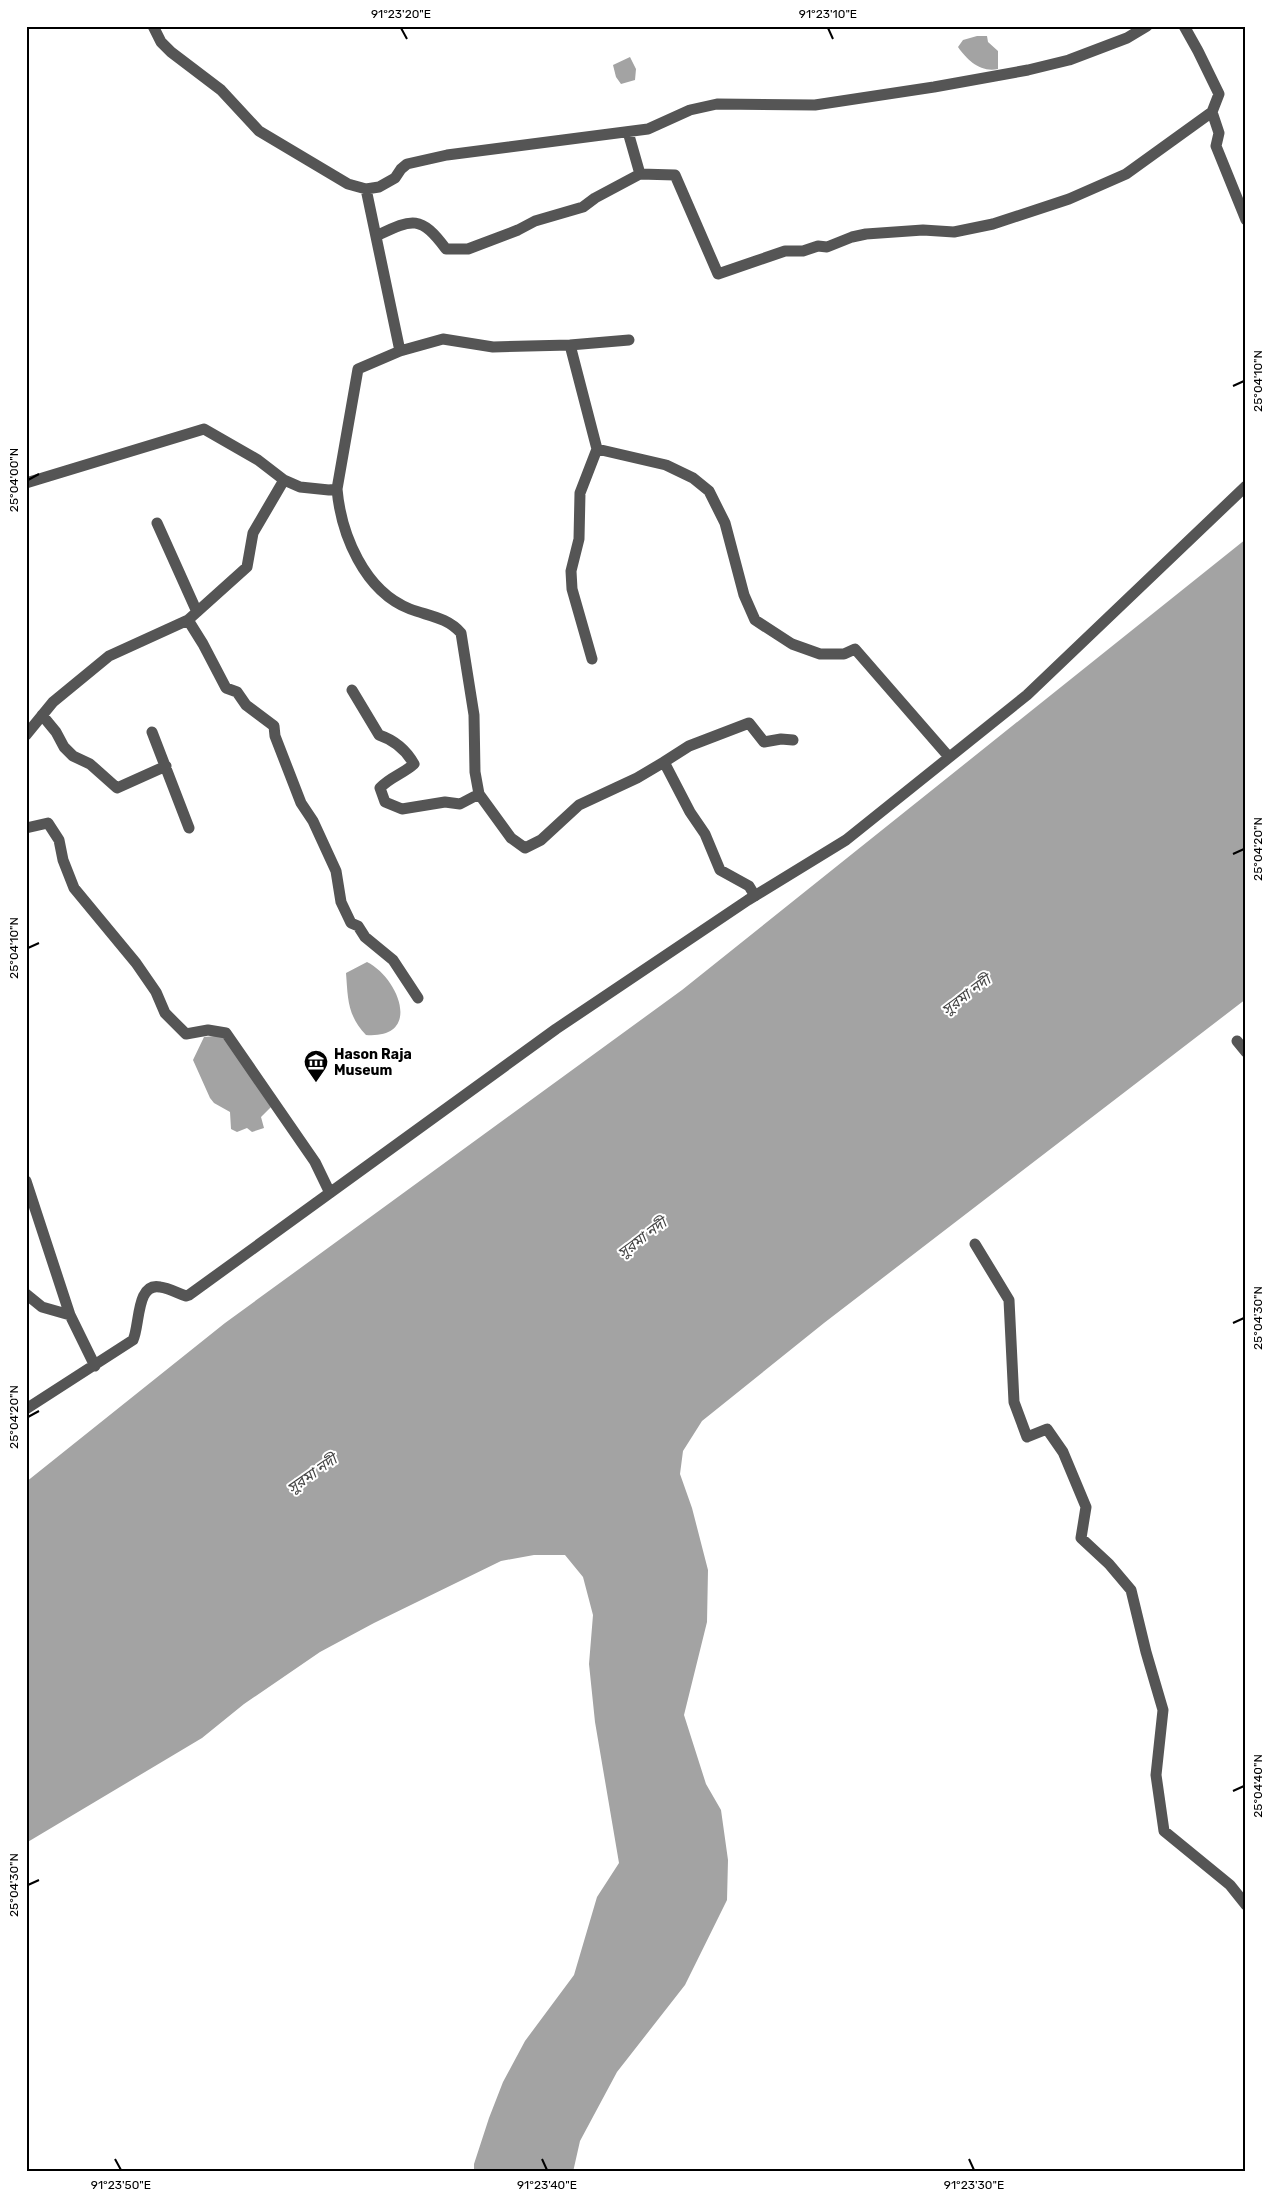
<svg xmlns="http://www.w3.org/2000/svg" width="1272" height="2198" font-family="Rubik,'Noto Sans Bengali',sans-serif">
<rect width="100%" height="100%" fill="#fff"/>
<!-- water -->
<path fill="#a3a3a3" d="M977 36H987L988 42 998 51V69C981 73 967 60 958 47L963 40Z
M630 57 636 69 635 80 621 84 616 77 613 65Z
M1246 539V999L824 1323 702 1421 683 1451 680 1474 692 1508 708 1570 707 1622 684 1715 706 1784 721 1810 728 1860 727 1900 685 1985 617 2072 580 2141 573 2172H474V2164L489 2118 503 2082 525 2041 574 1975 597 1897 619 1863 595 1722 589 1664 593 1615 583 1577 565 1555H534L501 1561 374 1623 320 1652 244 1704 202 1738 26 1843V1482L225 1323 682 990Z
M367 962C399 978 423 1039 366 1035 347 1015 348 998 346 973Z
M215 1036 227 1037 271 1107 261 1117 264 1128 252 1132 247 1128 237 1132 231 1129 230 1112 214 1103 210 1098 193 1060 204 1037Z"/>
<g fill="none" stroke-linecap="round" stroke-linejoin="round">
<!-- minor -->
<path stroke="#555" stroke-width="11" d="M153 26 161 42 171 52 221 90 259 131 348 184 366 189 379 187 395 178 401 169 407 164 447 155 648 129 690 110 717 104 815 105 934 87 1028 70 1069 60 1127 38 1147 26
M1184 26 1198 51 1219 94 1212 112 1219 133 1216 146 1246 220
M628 132 640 174 675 175 718 274 785 251H803L818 246 827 247 852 237 866 234 923 230 954 232 993 224 1069 199 1126 174 1212 112
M366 189 400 351
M376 236C412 219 420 214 446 249H468L518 230 535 221 583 207 595 198 640 174
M629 340 570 345 493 347 443 339 400 351 358 369 337 489C341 534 364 591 410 609 428 616 447 617 461 633L474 715 475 772 479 794 511 838 525 848 541 840 579 805 637 778 664 762
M570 345 597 449 580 493 579 539 571 571 572 589 592 659
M597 449 666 465 693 478 709 491 725 523 744 595 755 620 792 644 820 654H844L855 649 949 757
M26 483 204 429 258 460 284 480 300 487 329 490 337 489
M157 523 197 612
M188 620 203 644 226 688 237 692 246 705 274 726 275 736 301 803 313 821 336 871 341 902 351 923 358 926 365 937 393 960 418 998
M352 690 379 735C394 740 406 750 414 764 403 774 390 777 380 788L385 802 402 809 445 802 460 804 479 794
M42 715 56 732 64 747 73 756 90 764 117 788 166 766
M152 732 189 828
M26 735 53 702 109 656 188 620 247 567 253 533 284 480
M26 828 48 823 59 840 63 860 74 888 136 963 156 992 165 1013 186 1034 208 1030 226 1033 315 1162 330 1193
M755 896 749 886 720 870 705 834 690 812 664 762 689 746 749 723 764 742 781 739 793 740
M1237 1041 1246 1052
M26 1181 70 1315
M975 1244 1009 1300 1014 1402 1027 1437 1047 1429 1063 1452 1086 1507 1081 1538 1109 1564 1131 1590 1146 1652 1163 1710 1156 1775 1164 1831 1230 1885 1246 1905
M26 1294 42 1307 70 1315 95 1366
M26 1409 133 1340C140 1326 136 1282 160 1287 169 1288 177 1293 186 1296L189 1295 556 1029 748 900 846 840 1027 695 1246 486"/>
</g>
<!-- ticks -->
<path fill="none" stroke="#000" stroke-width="2" d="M401 28 407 39M828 28 833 39M1233 386 1244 381M28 480 39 474M1233 854 1244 849M28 948 39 943M1233 1323 1244 1318M28 1417 39 1411M1233 1791 1244 1786M28 1885 39 1880M115 2159 121 2170M542 2159 547 2170M969 2159 974 2170"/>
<!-- icons -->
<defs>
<symbol id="museum-pin" viewBox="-11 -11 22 30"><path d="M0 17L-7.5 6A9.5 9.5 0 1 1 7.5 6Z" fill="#000" stroke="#fff"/><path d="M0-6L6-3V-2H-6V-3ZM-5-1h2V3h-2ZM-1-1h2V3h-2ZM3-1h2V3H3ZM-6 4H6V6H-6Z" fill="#fff"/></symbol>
</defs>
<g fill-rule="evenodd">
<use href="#museum-pin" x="302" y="1048" width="28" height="38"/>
</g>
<g text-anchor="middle" stroke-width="4" stroke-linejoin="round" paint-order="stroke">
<!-- poi labels -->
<g font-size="14" font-weight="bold" fill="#000" stroke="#fff" text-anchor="start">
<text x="334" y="1059">Hason Raja<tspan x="334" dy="16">Museum</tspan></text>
</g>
<!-- water labels -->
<g font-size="15" font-style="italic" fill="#444" stroke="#fff">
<text transform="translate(966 995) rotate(-37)" y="5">সুরমা নদী</text>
<text transform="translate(642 1238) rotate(-37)" y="5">সুরমা নদী</text>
<text transform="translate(312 1474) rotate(-35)" y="5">সুরমা নদী</text>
</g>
</g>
<!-- border -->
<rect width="1272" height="2198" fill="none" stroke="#ffffff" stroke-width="55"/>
<rect x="28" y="28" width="1216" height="2142" fill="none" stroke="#000" stroke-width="2"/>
<g font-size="12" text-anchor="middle" fill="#000">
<text x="401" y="18">91°23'20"E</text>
<text x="828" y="18">91°23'10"E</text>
<text transform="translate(1258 381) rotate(-90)" y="4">25°04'10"N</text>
<text transform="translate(14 480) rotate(-90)" y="4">25°04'00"N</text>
<text transform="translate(1258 849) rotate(-90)" y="4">25°04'20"N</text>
<text transform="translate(14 948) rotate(-90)" y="4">25°04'10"N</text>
<text transform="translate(1258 1318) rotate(-90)" y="4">25°04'30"N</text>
<text transform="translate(14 1417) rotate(-90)" y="4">25°04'20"N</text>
<text transform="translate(1258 1786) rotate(-90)" y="4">25°04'40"N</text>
<text transform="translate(14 1885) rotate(-90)" y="4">25°04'30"N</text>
<text x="121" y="2189">91°23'50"E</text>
<text x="547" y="2189">91°23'40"E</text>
<text x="974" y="2189">91°23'30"E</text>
</g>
</svg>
